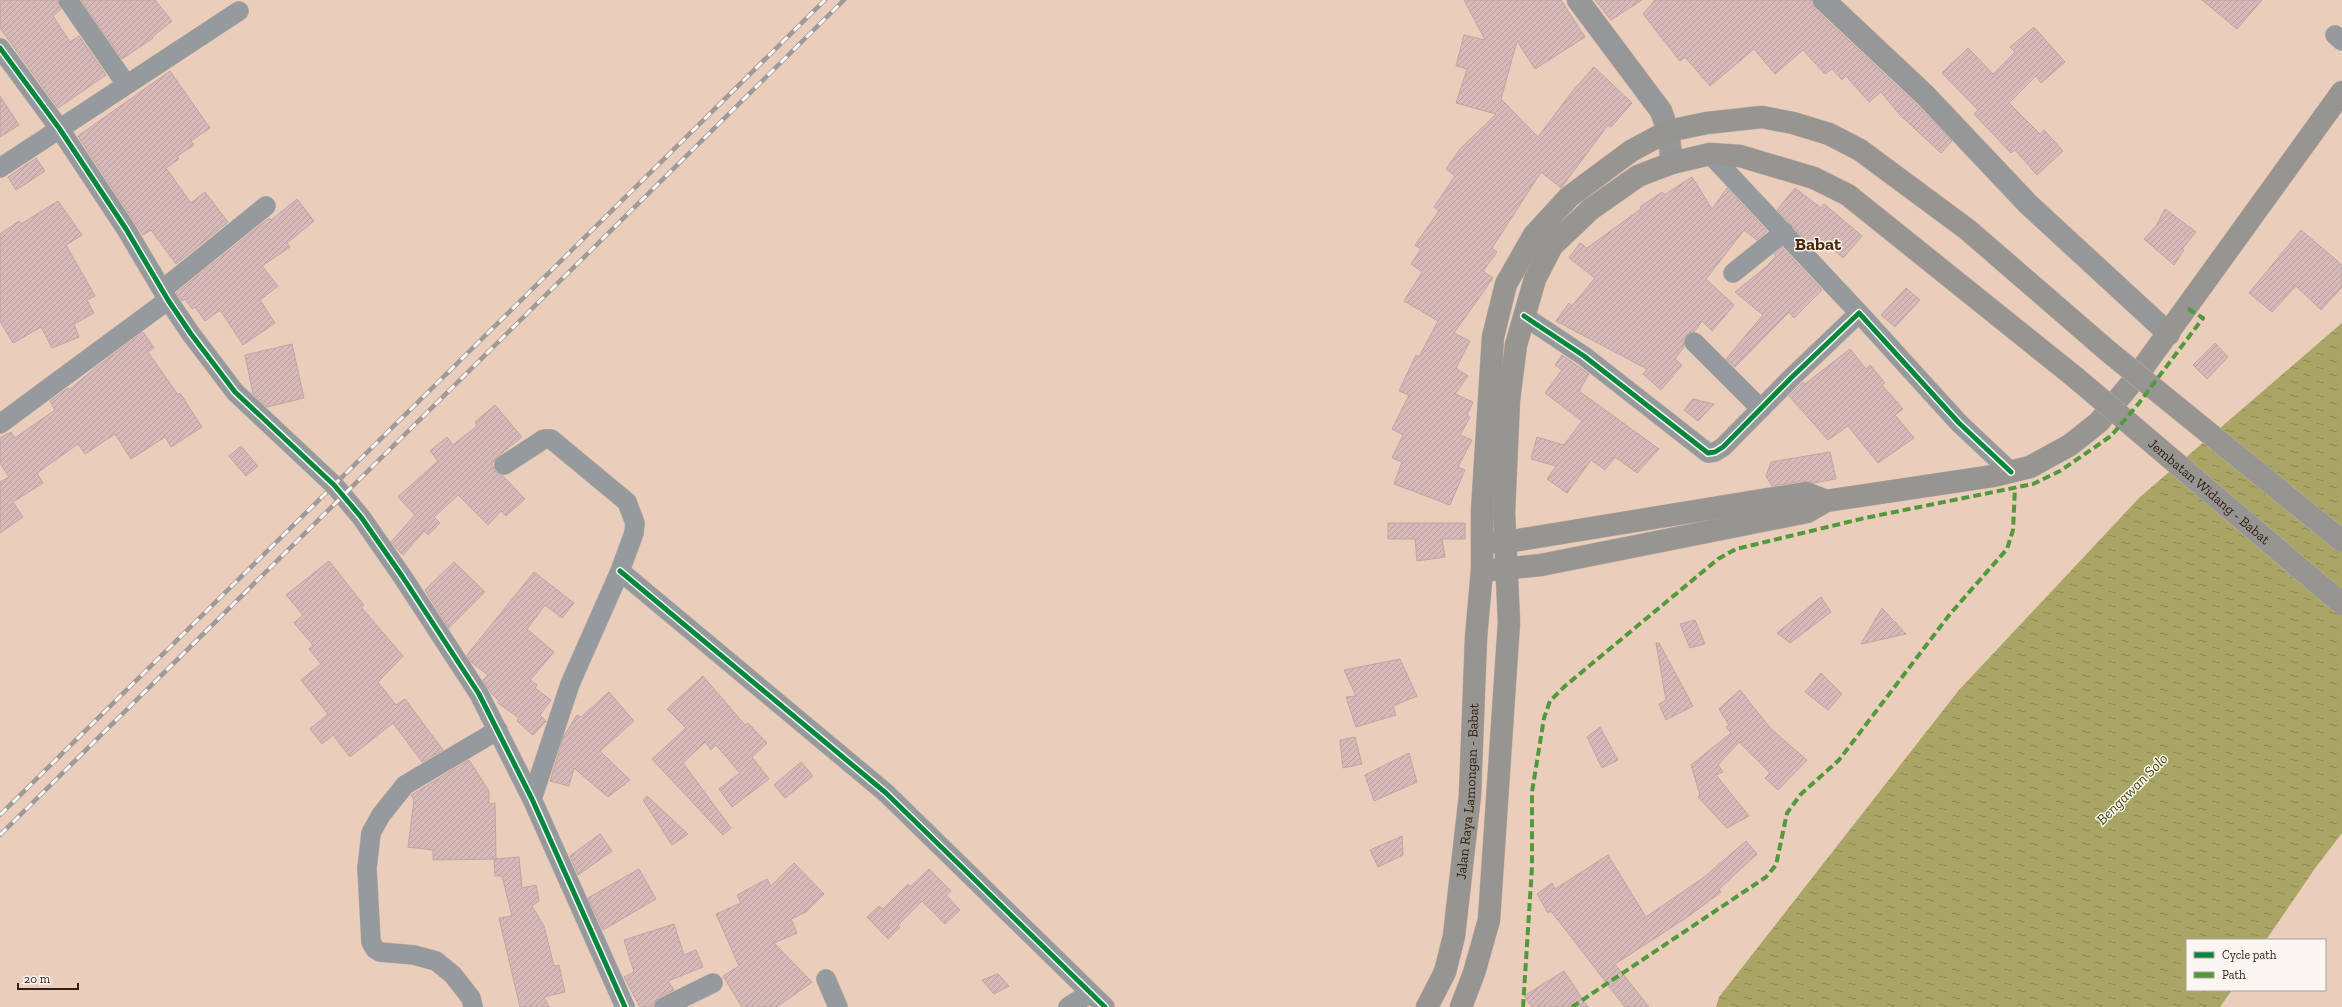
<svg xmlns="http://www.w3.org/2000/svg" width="2342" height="1007" font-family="'Zilla Slab',serif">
<defs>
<pattern id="water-ripples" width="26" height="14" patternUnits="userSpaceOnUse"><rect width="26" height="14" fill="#a9a665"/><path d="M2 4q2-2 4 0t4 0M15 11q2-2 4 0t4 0" fill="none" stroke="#8a8752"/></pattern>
<pattern id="building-hatch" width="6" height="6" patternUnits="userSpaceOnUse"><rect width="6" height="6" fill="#d6b9b8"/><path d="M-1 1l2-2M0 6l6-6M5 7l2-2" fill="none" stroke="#b89f9d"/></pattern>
</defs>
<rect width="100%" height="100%" fill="#eacdbb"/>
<!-- water -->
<path fill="url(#water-ripples)" d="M2342 323V833L2316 867 2266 940H2187V990H2232L2220 1007H1716L1719 997 1959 690 2140 497Z"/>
<!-- building -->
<path fill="url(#building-hatch)" stroke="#bfa6a3" d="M0 0H57L61 9 53 16 70 42 79 36 106 75 58 108 0 28Z
M81 0H155L172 21 152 37 153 38 122 59Z
M1464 0H1561L1585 37 1535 69 1517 41 1501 99 1538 137 1571 93 1594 67 1632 103 1611 127 1608 125 1561 188 1541 172 1492 248 1497 252 1483 271 1493 278 1454 333 1470 341 1456 368 1468 376 1455 394 1473 402 1467 415 1470 417 1460 435 1472 440 1458 467 1465 470 1450 505 1394 484 1402 462 1392 458 1403 435 1392 429 1409 395 1399 391 1416 355 1419 357 1438 321 1404 301 1422 272 1411 264 1421 249 1415 245 1439 211 1434 207 1455 176 1446 169 1460 149 1496 114 1456 103 1467 69 1456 66 1464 35 1485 40Z
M1595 0H1642L1611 20Z
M1655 0H1812L1815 9 1916 104 1952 141 1941 153 1900 115 1881 92 1869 102 1846 76 1842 80 1832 69 1825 74 1803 50 1775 74 1754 49 1710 86 1685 57 1680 61 1643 14Z
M2202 0H2262L2237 29Z
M2034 27 2065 62 2041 83 2036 76 2009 103 2040 134 2044 130 2063 151 2037 175 2015 150 2011 153 1974 114 1978 110 1942 73 1968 48 1993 74 2015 52 2010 47Z
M170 71 210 128 191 141 194 145 177 156 179 159 166 168 191 203 205 192 228 222 176 264 151 230 143 235 78 136Z
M0 96 19 125 0 137Z
M36 158 45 171 16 190 8 177Z
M1692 177 1712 209 1727 188 1767 231 1757 240 1744 230 1706 279 1734 305 1712 331 1702 321 1695 331 1686 335 1683 340 1684 347 1675 359 1682 365 1661 390 1643 374 1647 369 1556 321 1569 303 1572 306 1595 278 1569 258 1580 243 1587 248 1641 209 1640 207 1662 192 1664 195Z
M1795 188 1821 208 1824 204 1862 236 1843 258 1824 241 1816 251 1777 210Z
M297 199 314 221 287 243 290 247 262 266 278 286 260 300 275 323 243 345 220 310 205 321 195 307 192 309 185 299 182 301 176 293 269 218 271 220Z
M58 201 82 235 66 245 95 296 87 300 94 313 74 324 79 337 52 348 41 327 13 343 0 321V234L19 221 21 224Z
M2165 209 2196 232 2182 249 2184 250 2174 265 2144 239 2156 226Z
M2301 230 2342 265V287L2321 310 2296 286 2272 312 2249 293Z
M1782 247 1822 290 1794 318 1789 312 1735 367 1726 359 1763 315 1735 292 1766 267 1776 256 1774 254Z
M1906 288 1920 300 1895 327 1881 315Z
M143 332 154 348 148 352 178 395 180 393 202 427 171 447 165 437 131 459 115 434 85 454 78 444 37 473 43 483 13 502 23 517 0 533V482L9 477 0 463V438L11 432 15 438 55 410 50 401 68 388 69 390 95 368Z
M2215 343 2228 357 2207 379 2193 365Z
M292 344 304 398 267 407 253 394 245 355Z
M1850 349 1866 369 1870 365 1885 383 1882 385 1903 409 1895 415 1914 438 1878 463 1848 426 1828 440 1789 396 1803 382 1805 384Z
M1562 355 1589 374 1579 391 1659 449 1637 473 1615 457 1605 470 1591 460 1567 493 1547 479 1556 466 1531 459 1537 437 1564 445 1582 421 1545 393 1562 370 1555 365Z
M1693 399 1714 404 1698 421 1684 410Z
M495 405 522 437 498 456 492 464 495 471 503 476 525 499 506 516 501 511 488 525 458 495 434 517 440 523 428 535 424 531 403 555 391 542 415 515 398 497 438 461 430 451 447 437 453 445 477 426 475 422Z
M241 446 258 466 246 476 229 456Z
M1830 452 1836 479 1814 483 1804 481 1772 486 1766 476 1771 462Z
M1388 523H1465V539H1442L1445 557 1417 561 1415 539H1388Z
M329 561 364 605 361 607 403 656 378 682 396 705 405 699 443 750 422 762 393 723 350 757 333 735 322 744 310 729 328 714 301 680 321 664 309 649 313 645 294 623 303 615 286 595Z
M454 562 485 592 449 628 425 590Z
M534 572 574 603 562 618 545 605 527 629 554 652 530 680 537 685 535 688 551 700 540 715 546 721 533 735 517 721 519 718 498 703 499 701 491 693 483 680 488 675 471 662 467 655Z
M1821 597 1831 612 1790 643 1777 633Z
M1882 608 1906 634 1861 644Z
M1695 620 1705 644 1690 648 1680 624Z
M1656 643H1659L1693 706 1666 720 1659 704 1666 700Z
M1400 659 1417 696 1393 706 1396 715 1356 727 1346 697 1356 696 1344 670Z
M1821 673 1842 694 1828 710 1805 692Z
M703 676 745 725 748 723 767 743 752 757 769 779 732 807 719 789 740 773 716 745 711 750 705 742 683 763 731 828 723 835 652 759 686 728 667 709Z
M1740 690 1771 729 1807 760 1778 790 1765 778 1770 773 1739 742 1718 765 1723 772 1716 775 1749 816 1727 828 1698 797 1700 795 1691 765 1731 733 1726 727 1729 725 1719 709Z
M609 692 634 721 600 751 630 780 608 797 574 768 569 786 550 781 564 736 577 715 581 717Z
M1600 727 1618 760 1602 768 1587 737Z
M1355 737 1362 764 1343 768 1340 740Z
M1409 753 1417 782 1374 801 1365 775Z
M469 760 489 791V804L495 803 496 859 433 860V850L408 847 414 800 411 795Z
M801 762 813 776 785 798 774 785Z
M647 796 688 834 672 845 643 800Z
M600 834 612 851 578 875 570 856Z
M1402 836 1403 855 1378 867 1370 850Z
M1746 841 1757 854 1719 889 1721 892 1686 918 1615 964 1649 1007H1625L1551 911 1548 913 1537 894 1552 883 1555 889 1608 855 1646 917 1703 878Z
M519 857 522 888 536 885 539 901 532 906 544 926 554 966 559 965 565 992 544 997 549 1007H520L499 918 512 916 502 876H495L494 859Z
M794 863 824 894 806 912 791 919 797 933 774 943 812 982 777 1007H742L723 976 739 966 716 914 741 903 737 895 767 879 771 886Z
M639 869 656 899 603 930 588 898Z
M929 869 951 891 946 895 960 910 945 924 922 901 898 925 900 927 888 939 867 917 879 906 883 909 908 884 910 887Z
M674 924 684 955 696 950 703 967 668 981 674 990 659 997 653 1007H640L624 977 634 972 624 940Z
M1564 971 1588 1007H1532L1524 996Z
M998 974 1009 986 994 994 982 980Z"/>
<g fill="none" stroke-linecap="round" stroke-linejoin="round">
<defs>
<path id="street" d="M68 0 126 84
M2335 35 2342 41
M0 48 59 128 126 229 168 300 191 334 235 392 334 485 361 517 402 576 479 694 532 799 625 1007
M1710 154 1859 313
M0 168 239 11
M1733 273 1784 232
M162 290 266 206
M1524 316 1584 356 1708 453 1715 452 1723 447 1791 378 1859 313 1959 423 2011 472
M1694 342 1761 409
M0 424 168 300
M504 465 544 439H551L627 502 635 523 634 533 620 571 570 684 532 799
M620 571 886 793 1105 1007
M826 979 838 1007
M473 1007 471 998 453 975 436 961 414 955 380 952 375 949 371 942 367 868 371 833 381 815 405 785 498 730
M664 1007 713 983
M1068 1007 1090 993"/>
<path id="secondary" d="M1578 0 1661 111 1668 131 1672 163
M1824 0 1925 95 2028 204 2169 334"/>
<g id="highway">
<path d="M1492 542H1506L1806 493 1826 501"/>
<path d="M1492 570 1541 565 1807 512 1826 501 1993 476 2030 467 2070 445 2099 422 2134 380 2342 92"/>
<path id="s1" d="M1427 1007 1445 972 1454 936 1470 795 1476 638 1482 570V511L1493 337 1506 284 1534 235 1569 197 1631 151 1668 131 1707 123 1762 117 1793 123 1829 134 1860 150 1968 230 2109 352"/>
<path d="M1461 1007 1474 973 1489 920 1509 622 1504 513 1509 400 1516 345 1535 279 1552 246 1591 209 1638 176 1672 163 1710 154 1740 156 1814 178 1848 195 2076 378"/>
</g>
</defs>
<!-- street casing -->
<use href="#street" stroke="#c2ab9c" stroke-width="20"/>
<!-- secondary casing -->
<use href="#secondary" stroke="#c2ab9c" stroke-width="23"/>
<!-- highway casing -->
<use href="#highway" stroke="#c2ab9c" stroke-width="23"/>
<!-- street -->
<use href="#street" stroke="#949a9e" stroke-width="19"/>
<!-- secondary -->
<use href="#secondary" stroke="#959799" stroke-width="22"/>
<!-- highway -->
<use href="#highway" stroke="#979592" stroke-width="22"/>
<defs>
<path id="rail" d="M0 815 825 0
M0 835 844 0"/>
</defs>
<!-- rail casing -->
<use href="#rail" stroke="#a09a96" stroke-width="4.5"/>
<!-- rail -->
<use href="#rail" stroke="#fbf6f2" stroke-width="3" stroke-dasharray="9" stroke-linecap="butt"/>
<defs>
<g id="highway-bridge">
<path d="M2109 352 2342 541"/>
<path id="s2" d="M2076 378 2342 604"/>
</g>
</defs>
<!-- highway-bridge casing -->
<use href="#highway-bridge" stroke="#c2ab9c" stroke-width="23" stroke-linecap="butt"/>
<!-- highway-bridge -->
<use href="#highway-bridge" stroke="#979592" stroke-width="22"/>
<!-- quiet -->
<path stroke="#519a3c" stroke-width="4" stroke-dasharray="8 4" stroke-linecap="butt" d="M1523 1007 1532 867V792L1544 718 1550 701 1565 686 1718 559 1736 549 1865 518 2033 484 2060 471 2111 436 2139 403 2203 318 2187 308
M1572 1007 1766 877 1776 865 1787 813 1801 794 1839 760 1950 614 2007 549 2013 530 2015 488"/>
<defs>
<path id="cycleway" d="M0 48 59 128 126 229 168 300 191 334 235 392 334 485 361 517 402 576 479 694 532 799 625 1007
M1524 316 1584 356 1708 453 1715 452 1723 447 1791 378 1859 313 1959 423 2011 472
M620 571 886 793 1105 1007"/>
</defs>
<!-- cycleway casing -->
<use href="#cycleway" stroke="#fbf6f2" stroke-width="8"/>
<!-- cycleway -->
<use href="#cycleway" stroke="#00873e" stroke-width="5"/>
</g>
<g text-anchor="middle" stroke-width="3" stroke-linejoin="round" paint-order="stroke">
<!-- street labels -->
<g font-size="14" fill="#332012" stroke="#fbf6f2">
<text dy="5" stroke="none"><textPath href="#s2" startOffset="175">Jembatan Widang - Babat</textPath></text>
<text dy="5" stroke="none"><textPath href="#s1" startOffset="222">Jalan Raya Lamongan - Babat</textPath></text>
</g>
<!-- water labels -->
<g font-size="15" font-style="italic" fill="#3f4400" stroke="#fbf6f2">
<text transform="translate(2132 789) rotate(-45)" y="5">Bengawan Solo</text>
</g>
<!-- district labels -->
<g font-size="18" font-weight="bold" fill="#4f2603" stroke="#fbf6f2">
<text x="1818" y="250">Babat</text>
</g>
</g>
<!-- legend -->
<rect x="2186" y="939" width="140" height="52" fill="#fbf6f2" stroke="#aba098"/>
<rect x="2194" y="952" width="20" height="6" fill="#00873e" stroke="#aba098"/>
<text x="2222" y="959" font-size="12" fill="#332012">Cycle path</text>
<rect x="2194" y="972" width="20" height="6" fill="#519a3c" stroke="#aba098"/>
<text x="2222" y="979" font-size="12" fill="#332012">Path</text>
<!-- scale -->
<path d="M18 983v6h60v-6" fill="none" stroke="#332012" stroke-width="2"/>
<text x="24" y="983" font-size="12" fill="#332012" stroke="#fbf6f2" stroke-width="3" paint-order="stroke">20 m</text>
</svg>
